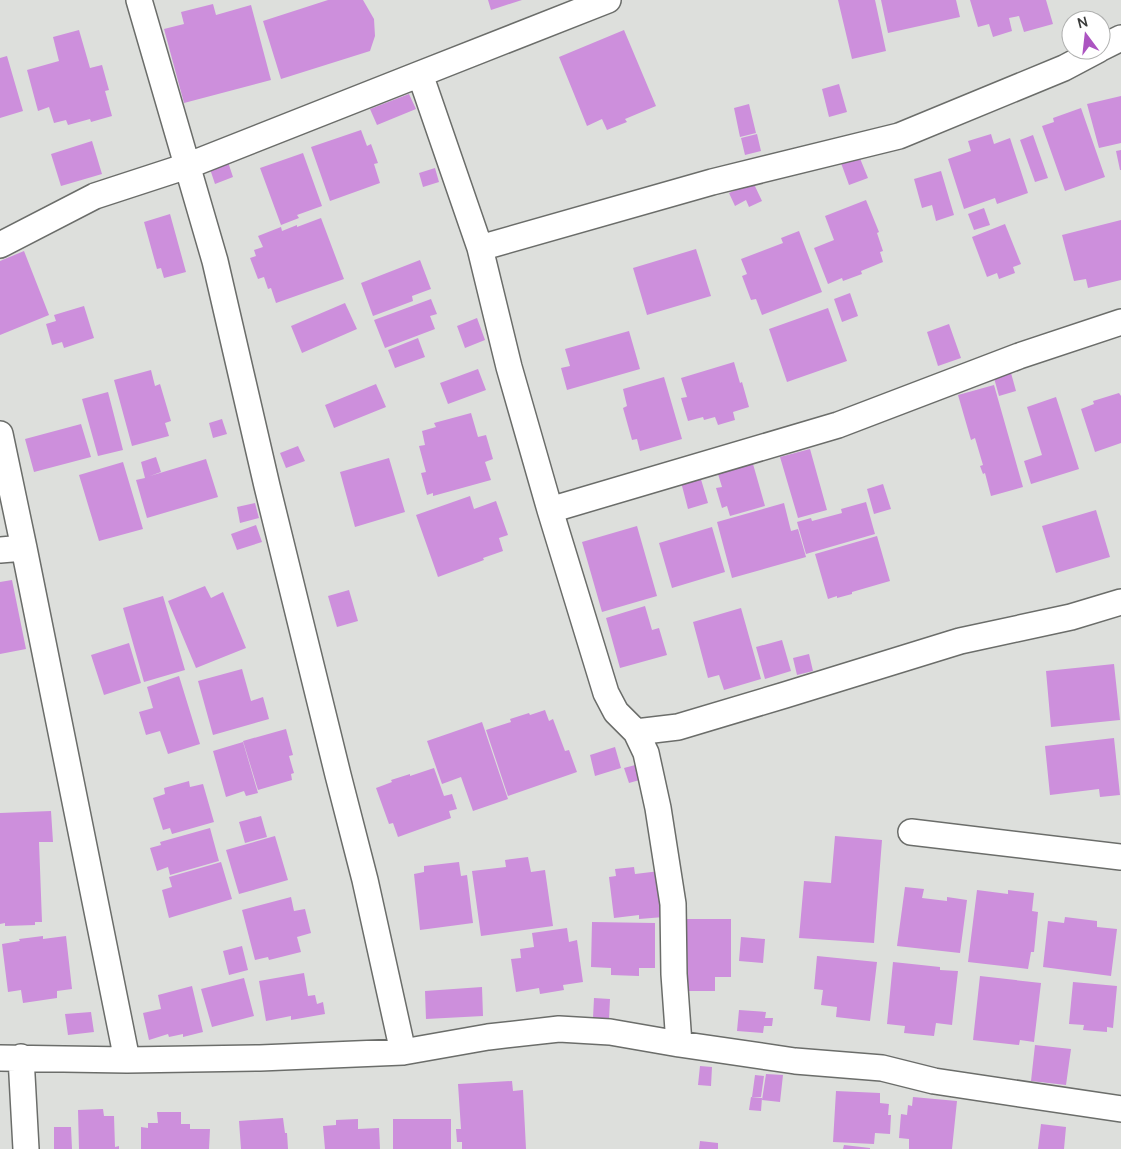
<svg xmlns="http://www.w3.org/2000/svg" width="1121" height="1149" font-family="Manrope,sans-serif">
<rect width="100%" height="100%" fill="#dddfdc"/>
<!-- building -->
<path fill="#cd8fdc" d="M328 0H363L374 19 375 36 370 51 281 79 263 21Z
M488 0H522L491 10Z
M838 0H875L886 51 852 59Z
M881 0H956L960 17 888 33Z
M970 0H1046L1053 24 1024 32 1019 16 1009 18 1012 31 993 37 989 24 978 27Z
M213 4 216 15 251 5 271 80 184 103 164 29 184 24 181 12Z
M79 30 90 68 102 65 109 90 105 91 112 116 91 122 90 119 68 125 66 120 54 123 49 107 38 111 27 70 59 61 53 37Z
M624 30 656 106 625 119 627 122 607 130 602 119 587 126 559 57Z
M7 56 23 111 0 118V58Z
M839 84 847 112 829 117 822 89Z
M409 94 416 109 377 125 370 109Z
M1121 96V143L1099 148 1087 104Z
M749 104 756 133 740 137 734 108Z
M1081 108 1105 177 1065 191 1042 126 1054 122 1053 118Z
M361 130 367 146 371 144 378 163 374 164 380 183 330 201 311 147Z
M757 134 761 151 745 155 741 138Z
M991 134 994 144 1010 138 1028 193 997 204 995 198 964 209 948 159 971 151 968 141Z
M1033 135 1048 178 1035 182 1020 140Z
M92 141 102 174 61 186 51 154Z
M1121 150V170H1120L1116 151Z
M303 153 322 206 297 215 299 218 281 225 260 168Z
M859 156 868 178 849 185 841 163Z
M228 162 233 177 215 184 210 169Z
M435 168 439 182 423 187 419 173Z
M941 171 954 215 936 221 932 205 922 208 914 179Z
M753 182 762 201 749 207 746 200 735 206 729 193Z
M866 200 879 232 877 233 883 251 880 252 883 262 861 271 862 274 843 281 842 278 828 284 814 248 834 240 825 216Z
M984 208 990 225 974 230 968 214Z
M170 214 186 272 164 278 161 268 157 269 144 222Z
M321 218 344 279 276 303 271 288 268 289 264 277 258 279 250 258 256 256 254 250 263 247 258 236 281 227 282 231 297 225V227Z
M1121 220V280L1088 288 1086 279 1074 281 1062 235Z
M1005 224 1021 264 1013 267 1015 273 999 279 997 273 987 277 972 237Z
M799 231 822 292 762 315 756 299 751 300 742 276 747 274 741 259 783 243 781 238Z
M696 249 711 296 647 315 633 268Z
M24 251 49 315 0 335V261Z
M420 260 431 289 412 296 413 301 373 316 361 283Z
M850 293 858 316 842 322 834 299Z
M431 299 437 314 430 316 435 329 385 348 374 320Z
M345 303 357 329 302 353 291 326Z
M84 306 94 338 64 348 62 342 52 345 46 324 56 321 54 315Z
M828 308 847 361 787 382 769 329Z
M477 318 485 340 465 348 457 326Z
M949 324 961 358 938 366 927 332Z
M629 331 640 369 567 390 561 368 570 366 565 349Z
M418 338 425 357 395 368 388 350Z
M734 362 740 383 742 382 749 407 733 412 735 420 718 425 715 417 704 420 703 417 688 421 681 398 687 397 681 378Z
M478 369 486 390 448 404 440 383Z
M151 370 155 386 160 384 171 421 165 423 169 436 132 446 114 380Z
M1011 373 1016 391 999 396 994 378Z
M664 377 682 439 640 451 637 439 632 440 623 408 627 406 623 389Z
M376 384 386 407 334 428 325 405Z
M994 385 1023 487 991 496 985 473 983 474 980 466 983 465 975 438 971 440 958 395Z
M108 392 123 450 98 456 82 399Z
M1119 393 1121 396V443L1095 452 1081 409 1094 404 1093 401Z
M1056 397 1079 469 1031 484 1024 461 1042 455 1027 407Z
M471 413 478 437 486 435 493 459 485 462 491 480 433 496V493L427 495 421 473 426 472 419 446 425 445 422 431 436 427 434 423Z
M222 419 227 434 213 438 209 423Z
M81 424 91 457 34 472 25 439Z
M298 446 305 461 286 468 280 453Z
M810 449 827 510 798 518 780 457Z
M156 457 161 472 150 476 206 459 218 497 147 518 136 480 145 478 141 462Z
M389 458 405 512 355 527 340 472Z
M123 462 143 529 99 541 79 475Z
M753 464 765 506 730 516 727 506 722 508 716 488 722 487 718 474Z
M700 476 708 503 688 509 681 482Z
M883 484 891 509 874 514 867 489Z
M470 496 474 509 496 501 508 535 499 538 503 551 483 558 484 560 438 577 416 515Z
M866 502 875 534 806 554 797 522 811 518 812 521 842 513 841 509Z
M255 503 259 518 240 523 237 507Z
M784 503 791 531 798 529 806 557 732 578 717 522Z
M1096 510 1110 557 1056 573 1042 526Z
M256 525 262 542 237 550 231 534Z
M637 526 657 596 602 612 582 542Z
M712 527 725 572 672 588 659 543Z
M877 536 890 581 852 592V594L837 598V596L828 599 815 554Z
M12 580 26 649 0 654V582Z
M205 586 211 598 223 592 246 648 196 668 168 601Z
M349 590 358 621 337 627 328 596Z
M163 596 185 670 144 682 123 608Z
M645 606 652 630 659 628 667 655 620 668 606 618Z
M741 608 761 679 724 690 719 675 708 678 693 622Z
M782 640 791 671 765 679 756 647Z
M129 643 141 683 104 695 91 655Z
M809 654 813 671 797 675 793 658Z
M1114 664 1120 720 1051 727 1046 671Z
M242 669 251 701 263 697 269 719 213 735 198 681Z
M179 676 200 744 168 754 160 731 146 735 139 712 153 708 147 687Z
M545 710 549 721 553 719 565 751 569 750 577 772 508 796 486 730 511 722 510 719 529 713 530 715Z
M482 722 508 799 473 811 461 777 442 784 427 741Z
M286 729 293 755 289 756 294 773 291 774 292 780 258 790 243 741Z
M1114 738 1120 795 1100 797 1099 789 1050 795 1045 746Z
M243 742 258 793 246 796 244 791 226 797 213 751Z
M615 747 621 768 595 776 590 755Z
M639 764 643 779 629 783 624 768Z
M434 768 444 796 452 794 457 809 449 811 451 818 398 837 393 823 389 824 376 788 392 782 391 780 410 774V776Z
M189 781 190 787 203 784 214 822 172 834 170 828 163 830 153 798 165 794 164 788Z
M51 811 53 842H39L42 922H35V925L5 926V923L0 924V813Z
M261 816 267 837 245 843 239 822Z
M210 828 219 861 170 875 168 867 157 871 150 848 161 845 160 842Z
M275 836 288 880 239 894 226 850Z
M835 836 882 840 874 943 799 938 804 881 831 883Z
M528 857 531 872 545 870 553 926 481 936 472 871 506 867 505 860Z
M221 862 232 899 169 918 162 890 172 887 169 877Z
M459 862 461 876 467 875 473 923 420 930 414 874 424 872V866Z
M634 867 635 874 660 871 664 917 639 919V915L614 918 609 877 616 876 615 869Z
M905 887 924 889 922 898 947 901V897L967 900 960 953 897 946Z
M977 890 1008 894V890L1034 893 1032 911 1038 912 1034 952H1031L1028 969 968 962Z
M291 897 294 911 305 909 311 933 297 937 301 952 269 960 268 957 255 960 242 910Z
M1065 917 1097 921V927L1117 929 1111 976 1043 967 1048 921 1064 923Z
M679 919H731V977H715V991H688V977H679Z
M592 922 655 923V968H639V976L611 975V968L591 967Z
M567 928 569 942 577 940 583 982 563 985 564 990 540 994 539 988 516 992 511 959 521 958 520 949 534 947 532 933Z
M43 936V939L66 936 72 989 57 991V998L23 1003 21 990 8 992 2 944 20 941 19 939Z
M741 937 765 939 763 963 739 961Z
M242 946 248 970 229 975 223 951Z
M817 956 877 962 870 1021 836 1017 837 1007 821 1005 823 990 814 989Z
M893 962 940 967V970L958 971 952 1025 936 1023 934 1036 904 1033 905 1026 887 1024Z
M304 973 308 996 315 995 317 1004 323 1002 325 1014 291 1020V1016L266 1021 259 981Z
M980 976 1041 983 1034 1042 1020 1040 1019 1045 973 1040Z
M244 978 254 1016 212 1027 201 989Z
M1073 982 1117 986 1113 1028 1107 1027V1032L1083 1030 1084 1025 1069 1024Z
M192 986 203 1032 183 1037V1034L169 1037 168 1034 149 1040 143 1013 161 1009 158 995Z
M482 987 483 1016 426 1019 425 991Z
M594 998 610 999 609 1019 593 1018Z
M739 1010 766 1012 765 1018H773L772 1026H764L763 1033 737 1031Z
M91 1012 94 1032 68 1035 65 1014Z
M1035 1045 1071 1049 1066 1085 1031 1081Z
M700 1066 712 1067 711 1086 698 1085Z
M766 1074 783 1075 780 1102 762 1100Z
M755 1075 764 1076 761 1097H752Z
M512 1081 513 1091 523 1090 526 1149H462V1142H457L456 1129H461L458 1084Z
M836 1091 880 1093V1103L889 1104 888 1115H891L890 1134 875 1133 874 1144 833 1142Z
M751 1097 762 1098 761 1111 749 1110Z
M913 1097 957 1101 952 1149H909V1139L899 1138 901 1114 907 1115 908 1105 912 1106Z
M103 1109 104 1116H114L115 1147 119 1146V1149H79L78 1110Z
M157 1112H181V1124H190V1129H210L209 1149H141V1127L148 1128V1123H158Z
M283 1118 285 1133H287L288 1149H241L239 1121Z
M358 1119V1129L379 1128 380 1149H325L323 1126 336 1125V1120Z
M393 1119H451V1149H393Z
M1041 1124 1066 1127 1064 1149H1038Z
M54 1127H71L72 1149H54Z
M700 1141 718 1143V1149H699Z
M844 1145 870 1148V1149H843Z"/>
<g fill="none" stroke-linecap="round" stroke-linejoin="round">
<defs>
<path id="street" d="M139 0 215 261 267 486 338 775 365 880 403 1052
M608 0 420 74 480 248 509 367 550 510 838 425 1019 356 1121 322
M1101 48 1121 38
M0 245 95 196 187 166 420 74
M480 248 712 182 899 136 1064 68 1098 50
M0 434 24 548 127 1060
M550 510 606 693 616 712 636 732 678 727 785 695 960 641 1071 617 1121 602
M0 550 24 548
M636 732 646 753 658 808 673 904 674 974 679 1044
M911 832 1121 857
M21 1057 26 1149
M0 1058 127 1060 260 1058 403 1052 488 1037 559 1029 610 1032 679 1044 795 1061 882 1068 934 1081 1121 1109"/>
</defs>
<!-- street casing -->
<use href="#street" stroke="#6b6d6a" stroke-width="28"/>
<!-- street -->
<use href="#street" stroke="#fff" stroke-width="25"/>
</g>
<!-- north arrow -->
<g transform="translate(1086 35) rotate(345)"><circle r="24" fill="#ffffff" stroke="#b0b1b0"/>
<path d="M0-4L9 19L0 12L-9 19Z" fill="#ac54c1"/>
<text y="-8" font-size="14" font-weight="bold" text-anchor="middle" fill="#3a3b3a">N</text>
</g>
</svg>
